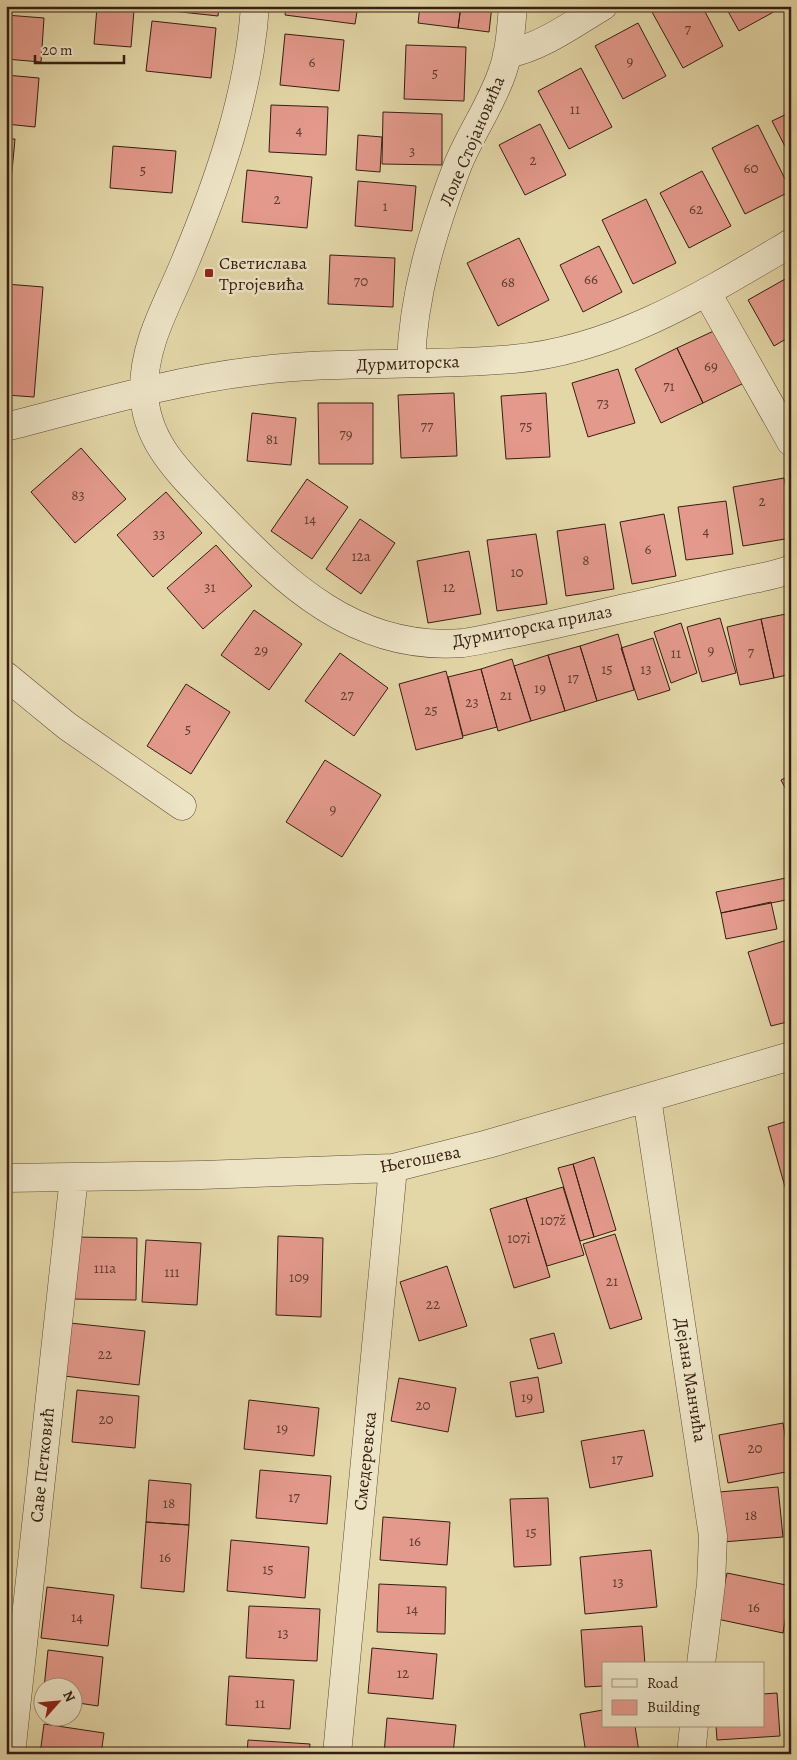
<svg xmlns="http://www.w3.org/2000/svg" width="797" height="1760" font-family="Alegreya,serif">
<rect width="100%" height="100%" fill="#e3d6a7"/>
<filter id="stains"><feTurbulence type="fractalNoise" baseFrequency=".004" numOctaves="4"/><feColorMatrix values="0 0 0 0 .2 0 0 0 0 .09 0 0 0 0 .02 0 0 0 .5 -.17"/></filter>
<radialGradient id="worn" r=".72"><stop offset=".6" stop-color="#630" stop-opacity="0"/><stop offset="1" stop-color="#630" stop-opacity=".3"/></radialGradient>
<!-- building -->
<path fill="#e3998b" stroke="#351f11" d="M30 6H55V10Z
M153 6H219L218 16 153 9Z
M286 6H358L355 24 285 15Z
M420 6H461L458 28 418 23Z
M461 6H492L489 32 458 28Z
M663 6H702L723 46 683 68 652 12Z
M725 6H778L779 9 739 31Z
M97 7 134 10 131 47 94 44Z
M6 15 44 18 41 62 6 59Z
M152 21 216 28 211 78 146 71Z
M638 23 666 76 623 99 595 46Z
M285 34 344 40 339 91 280 85Z
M406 45 466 47 464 101 404 99Z
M581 68 612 127 569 149 538 91Z
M6 75 39 78 35 127 6 124Z
M271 105 328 107 326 155 269 152Z
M383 112 442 114V165L382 164Z
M791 112V158L772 121Z
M540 124 566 175 525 195 499 145Z
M758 125 791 191 745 214 712 148Z
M358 135 382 137 380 172 356 170Z
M6 139H15L11 182H6Z
M113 146 176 151 172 193 110 188Z
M247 170 312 177 307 228 242 222Z
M702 171 731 226 689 248 660 193Z
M358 181 416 186 412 231 355 226Z
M646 199 676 263 633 284 602 220Z
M519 238 549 300 498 326 467 263Z
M599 246 622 292 583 312 560 265Z
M330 255 395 258 393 307 328 304Z
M787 278 791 286V336L774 346 748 300Z
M6 284 43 287 34 397 6 395Z
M718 329 744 383 703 403 677 348Z
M677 348 703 403 661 423 635 369Z
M618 369 635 423 588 437 572 383Z
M454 393 457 456 401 458 398 395Z
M546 393 550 457 506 459 501 396Z
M318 403H373V464H319Z
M252 413 296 418 291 465 247 461Z
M81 448 126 499 75 543 31 492Z
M784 478 791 515V538L743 546 733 487Z
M307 479 348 507 312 559 271 531Z
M166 492 202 533 153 577 117 535Z
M726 501 733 554 686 560 678 507Z
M664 514 676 576 632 584 620 522Z
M360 519 395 543 361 594 326 569Z
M605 524 614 589 566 596 557 531Z
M536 534 547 604 497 611 487 540Z
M216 545 252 586 203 629 167 588Z
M469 551 481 614 428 623 417 561Z
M254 610 302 644 269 690 221 655Z
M791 613V674L774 678 761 619Z
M720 618 736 673 702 682 687 627Z
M761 619 774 678 740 685 727 627Z
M681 623 697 673 671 683 654 632Z
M618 634 634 690 597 701 580 646Z
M653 638 670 690 638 700 621 648Z
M580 646 597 701 565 711 548 655Z
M340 653 388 688 354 736 305 701Z
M548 655 565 711 531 721 514 666Z
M512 659 531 721 498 731 481 669Z
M481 669 497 727 463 736 448 677Z
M446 671 463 738 416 750 399 684Z
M186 684 230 712 191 774 147 746Z
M325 760 381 795 342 857 286 822Z
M791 775V799L781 780Z
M791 877V899L721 913 716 892Z
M771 902 777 929 726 939 721 913Z
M791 939V1021L771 1026 748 952Z
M791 1120V1193L787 1194 768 1127Z
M594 1157 616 1230 594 1237 573 1164Z
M573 1164 594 1237 580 1241 558 1168Z
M563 1187 584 1255 547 1266 526 1198Z
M526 1198 550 1277 514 1288 490 1209Z
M615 1234 642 1319 610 1329 583 1244Z
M278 1236 323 1238 321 1317 276 1315Z
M73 1237 137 1238 136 1300 72 1299Z
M146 1240 201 1243 197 1305 142 1302Z
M447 1266 467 1326 419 1341 400 1282Z
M70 1323 145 1331 139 1385 64 1376Z
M554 1333 562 1363 538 1369 530 1339Z
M538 1377 544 1412 516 1417 510 1382Z
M399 1378 456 1388 448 1432 391 1421Z
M77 1390 139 1396 135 1448 72 1442Z
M249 1400 319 1408 314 1456 244 1449Z
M783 1423 791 1471 728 1483 719 1435Z
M644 1430 653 1476 590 1488 581 1441Z
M260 1470 331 1476 327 1524 256 1518Z
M149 1480 191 1484 189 1525 146 1522Z
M778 1487 783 1537 723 1542 719 1492Z
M548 1498 551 1565 514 1567 510 1499Z
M383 1517 450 1522 447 1565 380 1560Z
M146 1522 189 1525 184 1592 141 1588Z
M231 1540 309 1547 305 1598 227 1591Z
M651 1550 657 1607 585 1614 580 1557Z
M727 1573 791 1586 783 1633 717 1619Z
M379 1584 446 1587 445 1634 377 1632Z
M47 1587 114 1595 108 1646 41 1638Z
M249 1606 320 1609 317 1661 246 1658Z
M642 1626 645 1664H603V1686L585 1687 581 1630Z
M372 1648 437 1654 433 1699 368 1693Z
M48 1650 103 1657 98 1706 72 1702V1688H44Z
M229 1676 294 1680 290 1729 226 1725Z
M777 1693 780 1736 717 1740 716 1726H763V1694Z
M603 1710V1726H635L639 1752 586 1754 580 1714Z
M387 1718 456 1725 453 1754H384Z
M44 1724 104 1733 101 1754H40Z
M248 1740 310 1744 309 1754H247Z"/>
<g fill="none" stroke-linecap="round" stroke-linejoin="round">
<defs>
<path id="minor" d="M255 6C249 94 219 181 185 262 168 304 144 342 144 389 144 443 183 476 217 512 285 583 356 652 463 643 478 641 494 637 509 634 550 626 590 616 630 607 667 599 703 590 739 582 756 578 775 576 791 569
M507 54C542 47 573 24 603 6
M707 293 791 442
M411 363C413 295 433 230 457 167 470 134 492 104 503 70 510 50 511 28 513 6
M6 427C88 406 170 381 254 371 340 360 427 367 513 359 615 350 705 294 791 243
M6 676 67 726 182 806
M647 1098 713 1536 711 1584 701 1664
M6 1178 202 1175 393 1168 488 1144 791 1056
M11 1754 74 1177
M337 1754 393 1168
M691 1754 694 1726"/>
</defs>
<!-- minor casing -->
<use href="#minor" stroke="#604d36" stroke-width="29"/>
<!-- minor -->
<use href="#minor" stroke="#ede4c6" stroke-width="28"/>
</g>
<!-- markers -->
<rect fill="#8f2418" stroke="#ede4c6" stroke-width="2" x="204" y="268" width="10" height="10" rx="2.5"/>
<g text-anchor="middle" stroke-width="5" stroke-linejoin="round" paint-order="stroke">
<!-- number labels -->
<g font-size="15" fill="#603e30">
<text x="688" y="34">7</text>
<text x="630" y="66">9</text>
<text x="312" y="67">6</text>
<text x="435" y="78">5</text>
<text x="575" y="114">11</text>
<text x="299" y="135">4</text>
<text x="412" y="156">3</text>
<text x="533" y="165">2</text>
<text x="751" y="173">60</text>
<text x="143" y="175">5</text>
<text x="277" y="204">2</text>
<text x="385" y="211">1</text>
<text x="696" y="214">62</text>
<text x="591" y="284">66</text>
<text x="361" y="286">70</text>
<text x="508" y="287">68</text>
<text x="711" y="371">69</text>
<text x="669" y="391">71</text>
<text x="603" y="408">73</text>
<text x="427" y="431">77</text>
<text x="526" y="431">75</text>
<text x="346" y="439">79</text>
<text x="272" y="444">81</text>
<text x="78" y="500">83</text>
<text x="762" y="506">2</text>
<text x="310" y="524">14</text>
<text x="706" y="536">4</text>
<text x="159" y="539">33</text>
<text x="648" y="554">6</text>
<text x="361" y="561">12a</text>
<text x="586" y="565">8</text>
<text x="517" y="577">10</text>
<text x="210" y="592">31</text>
<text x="449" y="592">12</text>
<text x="261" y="655">29</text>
<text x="711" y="655">9</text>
<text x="751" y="657">7</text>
<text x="676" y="658">11</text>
<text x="607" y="674">15</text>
<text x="646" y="674">13</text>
<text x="573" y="683">17</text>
<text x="540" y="693">19</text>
<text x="347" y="700">27</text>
<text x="506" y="700">21</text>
<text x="472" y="707">23</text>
<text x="431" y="715">25</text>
<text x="188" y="734">5</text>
<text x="333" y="814">9</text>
<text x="553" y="1225">107ž</text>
<text x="519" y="1243">107i</text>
<text x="105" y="1273">111a</text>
<text x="172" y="1277">111</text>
<text x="299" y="1282">109</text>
<text x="612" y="1286">21</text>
<text x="433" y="1309">22</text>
<text x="105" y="1359">22</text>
<text x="527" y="1402">19</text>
<text x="423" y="1410">20</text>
<text x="106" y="1424">20</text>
<text x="282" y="1433">19</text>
<text x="755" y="1453">20</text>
<text x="617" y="1464">17</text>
<text x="294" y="1502">17</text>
<text x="169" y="1508">18</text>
<text x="751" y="1520">18</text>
<text x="531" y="1537">15</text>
<text x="415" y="1546">16</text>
<text x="165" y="1562">16</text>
<text x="268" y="1574">15</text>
<text x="618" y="1587">13</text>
<text x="754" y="1612">16</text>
<text x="412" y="1614">14</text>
<text x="77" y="1622">14</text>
<text x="283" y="1638">13</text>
<text x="403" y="1678">12</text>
<text x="260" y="1708">11</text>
</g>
<!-- street labels -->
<g font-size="18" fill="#351f11" stroke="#ede4c6">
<text transform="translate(472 141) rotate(-67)" y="6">Лоле Стојановића</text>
<text transform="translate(408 363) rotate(-2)" y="6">Дурмиторска</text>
<text transform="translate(532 626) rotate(-11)" y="6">Дурмиторска прилаз</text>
<text transform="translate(420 1159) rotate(-11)" y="6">Његошева</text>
<text transform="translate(691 1380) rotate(81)" y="6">Дејана Манчића</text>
<text transform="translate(365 1461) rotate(-84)" y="6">Смедеревска</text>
<text transform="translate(42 1465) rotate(-84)" y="6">Саве Петковић</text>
</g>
<!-- poi labels -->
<g font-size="18" fill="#351f11" stroke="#ede4c6" text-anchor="start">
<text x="219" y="269">Светислава<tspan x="219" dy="21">Тргојевића</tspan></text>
</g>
</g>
<!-- margin -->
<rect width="797" height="1760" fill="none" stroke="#e3d6a7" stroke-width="25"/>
<rect x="8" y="8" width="782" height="1745" fill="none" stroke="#351f11" stroke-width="2.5"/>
<rect x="12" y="12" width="772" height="1735" fill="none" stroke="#351f11"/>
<!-- legend -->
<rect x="602" y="1662" width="162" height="65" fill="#ede4c6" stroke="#a3957e"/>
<rect x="612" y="1679" width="25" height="8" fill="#ede4c6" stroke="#a3957e"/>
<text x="647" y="1688" font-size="15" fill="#351f11">Road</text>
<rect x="612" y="1700" width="25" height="15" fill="#e3998b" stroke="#a3957e"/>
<text x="647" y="1712" font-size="15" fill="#351f11">Building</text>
<!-- north arrow -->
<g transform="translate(58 1702) rotate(63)"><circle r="24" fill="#ede4c6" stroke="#a3957e"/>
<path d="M0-4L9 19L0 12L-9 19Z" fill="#8f2418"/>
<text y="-8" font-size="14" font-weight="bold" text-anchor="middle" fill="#351f11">N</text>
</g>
<!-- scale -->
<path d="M35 55v8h89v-8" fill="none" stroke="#351f11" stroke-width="2.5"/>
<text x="42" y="55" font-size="15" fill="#351f11" stroke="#ede4c6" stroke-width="4" paint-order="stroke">20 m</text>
<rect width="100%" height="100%" filter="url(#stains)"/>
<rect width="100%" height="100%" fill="url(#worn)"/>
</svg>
